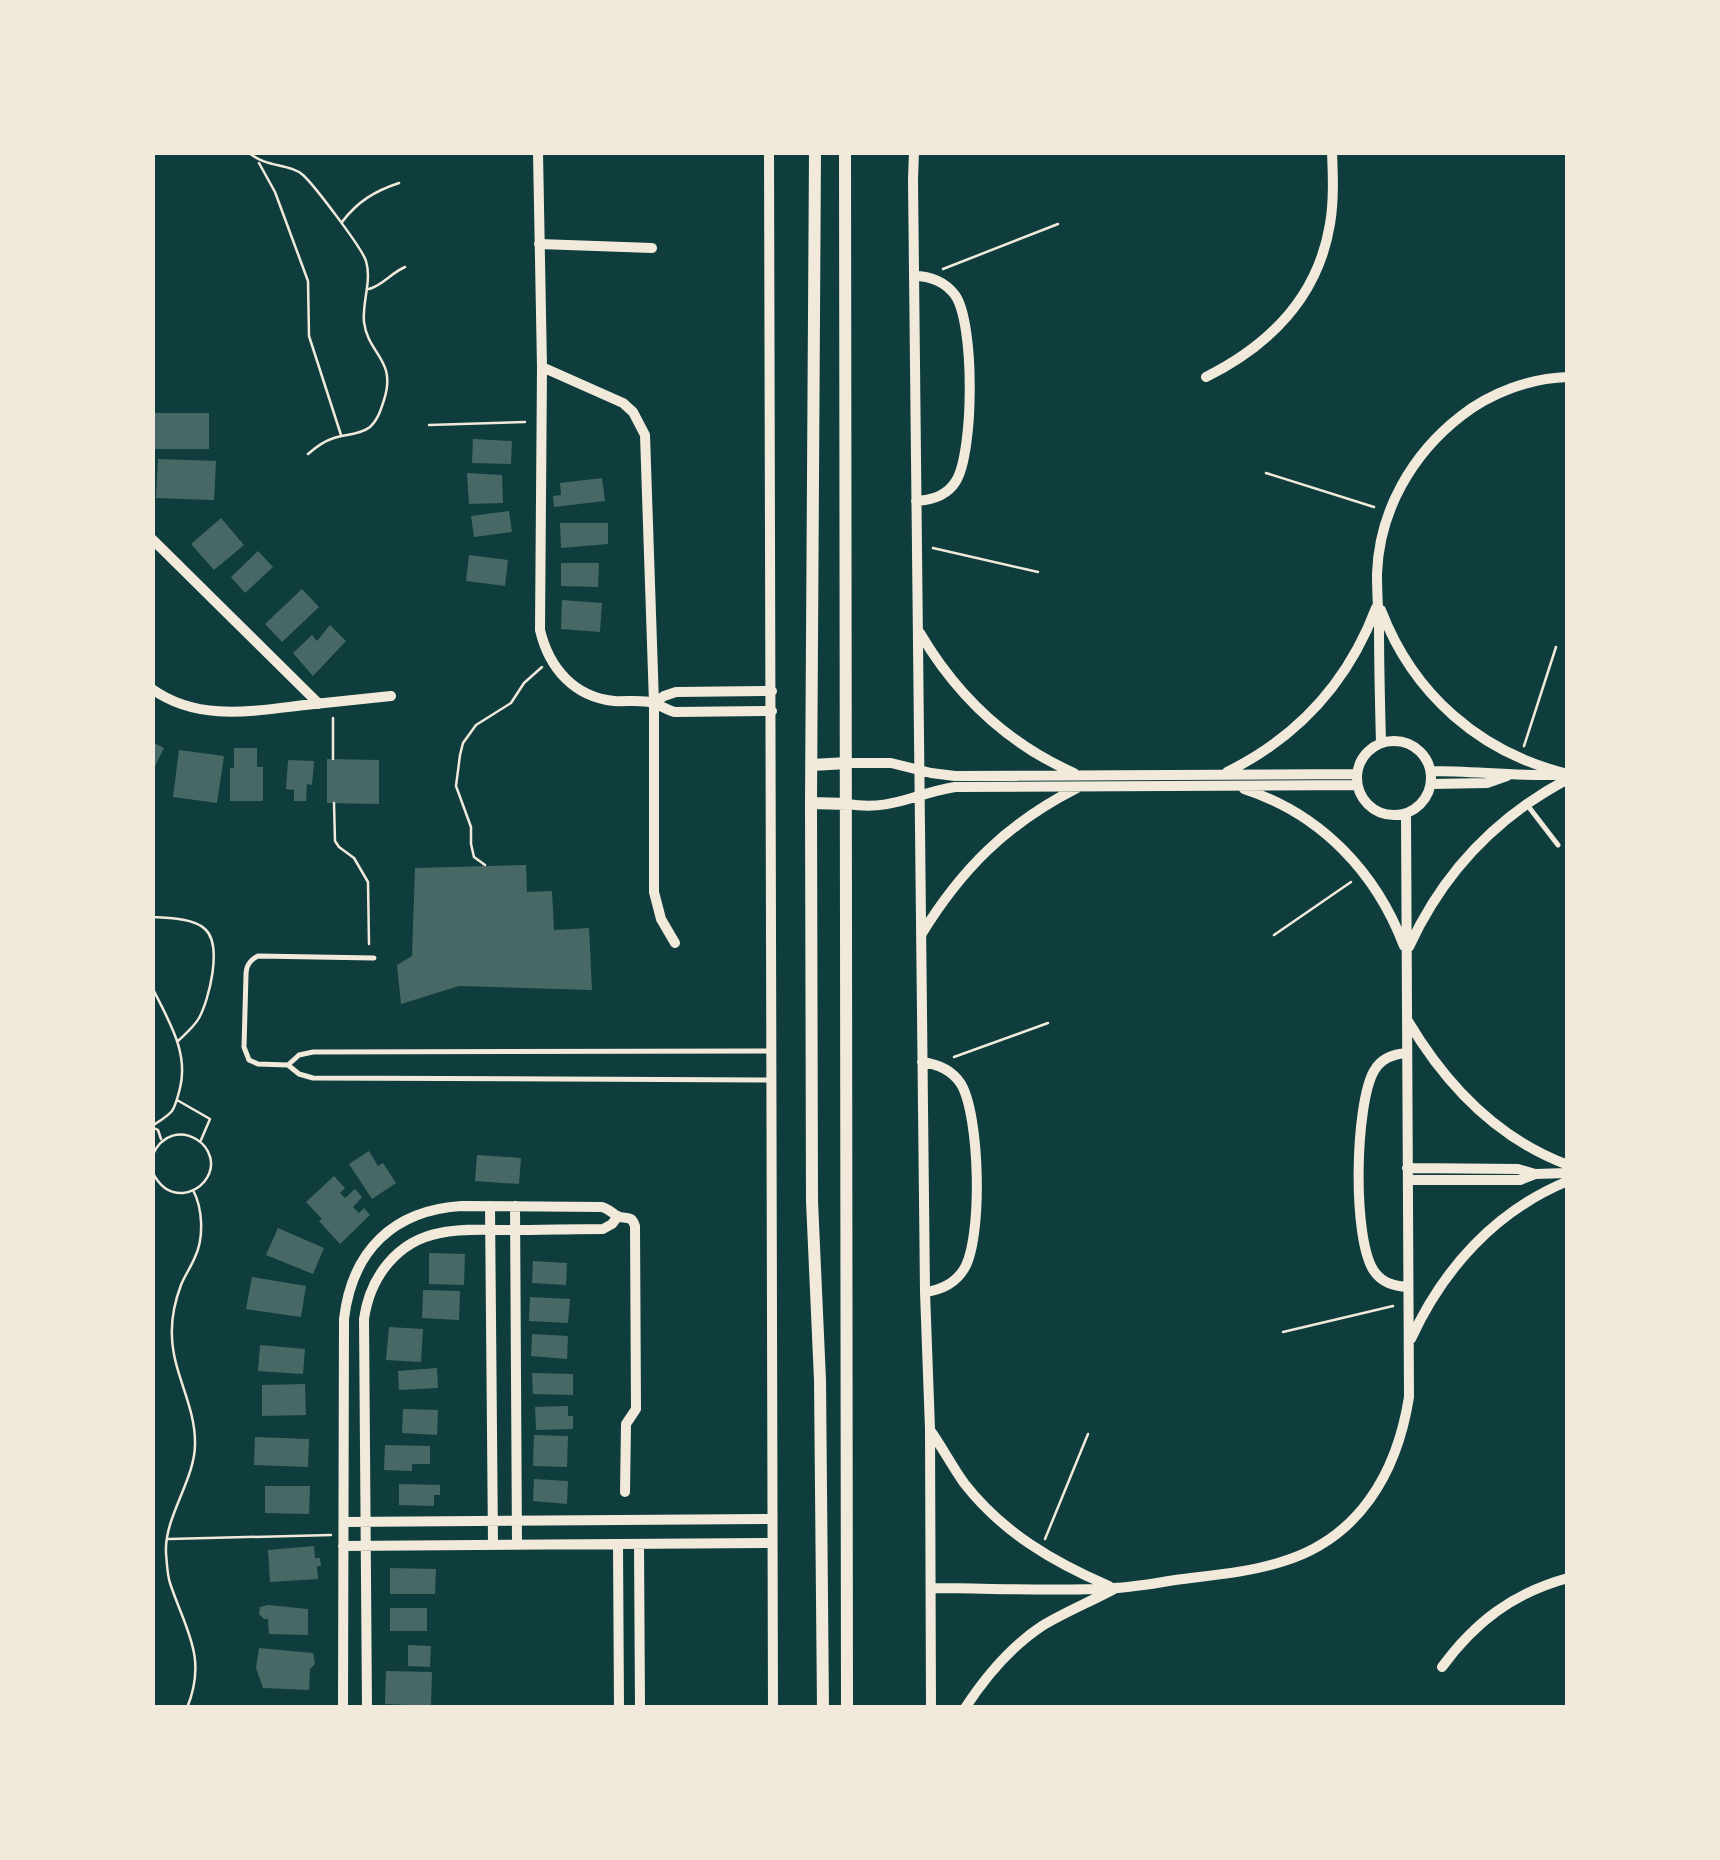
<svg xmlns="http://www.w3.org/2000/svg" width="1720" height="1860" font-family="Overpass,sans-serif">
<rect width="100%" height="100%" fill="#0f3d3e"/>
<!-- building -->
<path fill="#486865" d="M152 413H209V449H152Z
M473 439 512 441 511 464 472 463Z
M158 459 216 461 214 500 156 498Z
M467 473 502 475 503 503 469 504Z
M602 478 605 501 554 507 553 496 561 495 560 483Z
M509 511 512 532 474 537 471 516Z
M221 518 244 545 214 570 191 544Z
M560 523H608V544L561 548Z
M258 551 273 567 245 593 231 577Z
M469 555 508 560 505 586 466 581Z
M561 563H599L598 587 561 586Z
M302 589 319 607 282 642 265 624Z
M562 600 602 603 600 632 561 629Z
M330 625 346 641 313 676 293 653 312 635 317 641Z
M152 742 164 748 152 772Z
M234 748H257V767H263V801H230V768H234Z
M179 750 224 756 217 803 173 797Z
M327 759 379 760V804L327 803Z
M288 760 314 761 312 785 307 784 306 801H294V790L286 789Z
M526 865 527 892 552 891 554 930 589 928 592 990 459 986 401 1004 397 965 412 956 415 868Z
M369 1151 378 1166 383 1163 396 1183 372 1199 349 1164Z
M477 1155 521 1158 519 1184 475 1181Z
M334 1176 345 1188 340 1193 345 1198 355 1189 362 1197 353 1207 359 1213 364 1208 370 1215 340 1244 319 1221 322 1219 306 1202Z
M278 1228 324 1248 313 1274 266 1255Z
M429 1253 465 1254 464 1285 429 1284Z
M533 1261 567 1263 566 1285 532 1283Z
M252 1277 306 1286 301 1317 246 1309Z
M423 1290 460 1291 459 1320 422 1318Z
M530 1297 570 1299 568 1323 529 1321Z
M389 1327 423 1329 421 1362 386 1360Z
M532 1334 568 1336 567 1359 531 1356Z
M260 1345 305 1349 303 1374 258 1371Z
M437 1368 438 1388 399 1390 398 1371Z
M532 1373 573 1374V1395L533 1394Z
M305 1384 306 1415 262 1416V1385Z
M568 1406V1416H573V1429L536 1430 535 1407Z
M403 1409 438 1410 437 1435 402 1433Z
M534 1435 568 1436 567 1467 533 1466Z
M255 1437 309 1439 308 1467 254 1465Z
M385 1445 430 1446V1464H412V1471L384 1470Z
M534 1479 568 1481 567 1504 533 1501Z
M399 1484 440 1485V1495H434V1506L399 1505Z
M265 1486H310L309 1514 265 1513Z
M314 1546 315 1558H320L321 1566H317L318 1579 270 1582 268 1550Z
M390 1568 436 1569 435 1594H390Z
M268 1605 308 1609V1635L269 1634 268 1619H264L259 1614 260 1607Z
M390 1608H427V1631H390Z
M408 1645 431 1646 430 1667 408 1666Z
M259 1648 313 1653 315 1664 310 1669 309 1690 263 1688 256 1668Z
M386 1671 432 1672 431 1706 385 1704Z"/>
<g fill="none" stroke-linecap="round" stroke-linejoin="round">
<!-- path -->
<path stroke="#f1e9da" stroke-width="2.5" d="M248 152C266 168 289 163 303 175 314 185 362 248 366 261 372 281 362 302 364 322 368 355 397 359 384 400 381 409 378 420 370 427 360 435 346 434 334 438 324 441 316 447 308 454
M259 163 275 192 308 281 309 336 341 435
M342 222C358 201 375 191 399 183
M943 269 1058 224
M369 289C383 285 391 273 405 267
M429 425 525 422
M1266 473 1374 507
M933 548 1038 572
M333 718V759
M1524 746 1556 647
M334 803 335 841 339 847 354 858 368 882 369 944
M485 865 474 857 471 844V827L456 786 460 755 463 743 476 725 511 703 524 683 542 667
M152 917C168 918 193 918 205 929 223 945 209 1000 199 1018 194 1027 185 1034 178 1041
M1274 935 1351 882
M152 982 153 989C168 1020 189 1052 180 1088 178 1096 176 1105 172 1111 167 1117 158 1122 152 1126
M954 1057 1048 1023
M177 1100 210 1119 201 1140
M152 1127 158 1130 161 1139
M152 1156C173 1109 231 1149 204 1182 199 1188 191 1192 183 1193 167 1194 158 1184 152 1171
M1283 1332 1393 1306
M169 1539 331 1535
M1045 1539 1088 1434
M187 1708C208 1657 185 1629 170 1583 167 1574 167 1563 166 1553 164 1516 196 1479 195 1442 195 1405 173 1373 172 1337 171 1320 175 1301 181 1285 185 1275 191 1267 195 1257 204 1238 203 1209 193 1190"/>
<!-- service -->
<path stroke="#f1e9da" stroke-width="5" d="M1528 806 1558 845
M374 958 258 956C250 960 246 965 246 975L244 1047 249 1060 258 1064 288 1065 299 1074 313 1078 769 1080
M288 1065 299 1055 313 1052 771 1051"/>
<!-- minor -->
<path stroke="#f1e9da" stroke-width="10" d="M538 152 542 367 540 630C549 668 574 697 614 701 626 702 642 699 653 703 661 705 666 710 675 712L772 711
M769 152 773 1708
M914 152 913 179 925 1292 930 1429 931 1708
M539 244 652 248
M914 276C930 276 945 282 955 295 975 323 974 452 956 481 947 496 932 500 916 501
M542 367 623 403 633 412 645 435 654 703V892L661 919 675 943
M1206 377C1270 345 1318 297 1330 224 1334 200 1333 176 1332 152
M152 539 319 704
M1381 610C1413 694 1480 753 1568 774
M920 633C957 696 1006 743 1074 773
M152 689C198 722 253 711 305 705 333 702 362 699 391 696
M654 703 664 696 676 692 772 691
M1357 778a37 37 0 1 1 74 0a37 37 0 1 1-74 0Z
M1381 743C1380 705 1379 666 1379 628 1378 610 1377 592 1377 574 1379 511 1412 454 1461 416 1490 393 1530 378 1568 377
M847 763H891L931 773 955 776 1357 774
M1431 771C1473 771 1514 776 1557 775
M1227 772C1298 737 1348 682 1376 608
M1431 784 1487 783 1507 776
M1244 789C1321 814 1376 872 1404 946
M847 804C894 811 912 794 955 787L1357 785
M921 935C962 868 1008 823 1077 788
M1409 947C1443 873 1496 817 1568 779
M1408 1021C1446 1085 1498 1139 1568 1165
M1407 1053C1393 1054 1381 1058 1374 1071 1355 1104 1352 1239 1374 1271 1382 1283 1394 1286 1408 1287
M922 1062C938 1064 952 1070 961 1084 980 1116 983 1238 964 1269 955 1284 941 1290 925 1292
M1407 1168 1518 1169 1535 1174 1568 1173
M1408 1180H1520L1535 1174
M490 1206 493 1545
M515 1206 517 1545
M1411 1339C1443 1269 1495 1211 1568 1181
M930 1430C942 1447 952 1466 964 1483 1002 1532 1053 1562 1109 1586
M344 1522 772 1519
M618 1544 619 1708
M639 1544 640 1708
M343 1546 772 1543
M931 1588C991 1588 1055 1592 1114 1588 1137 1587 1160 1582 1183 1579 1215 1575 1249 1572 1281 1562 1359 1539 1397 1473 1409 1397L1406 814
M1442 1667C1475 1622 1513 1593 1568 1578
M343 1708 344 1319C352 1251 393 1210 462 1206L602 1207C609 1209 612 1213 617 1216 626 1220 631 1214 635 1226L636 1409 626 1424 625 1492
M367 1708 364 1319C370 1277 397 1241 440 1233 463 1228 487 1230 510 1230 541 1230 572 1229 603 1229L612 1224 618 1216
M965 1708C986 1676 1010 1647 1042 1626 1065 1612 1090 1602 1114 1589"/>
<!-- tertiary -->
<path stroke="#f1e9da" stroke-width="12" d="M815 152 811 803 812 1201 820 1380 823 1708
M845 152 847 1708
M812 765 847 763
M811 803 847 804"/>
</g>
<!-- border -->
<rect width="1720" height="1860" fill="none" stroke="#f1e9da" stroke-width="310"/>
</svg>
